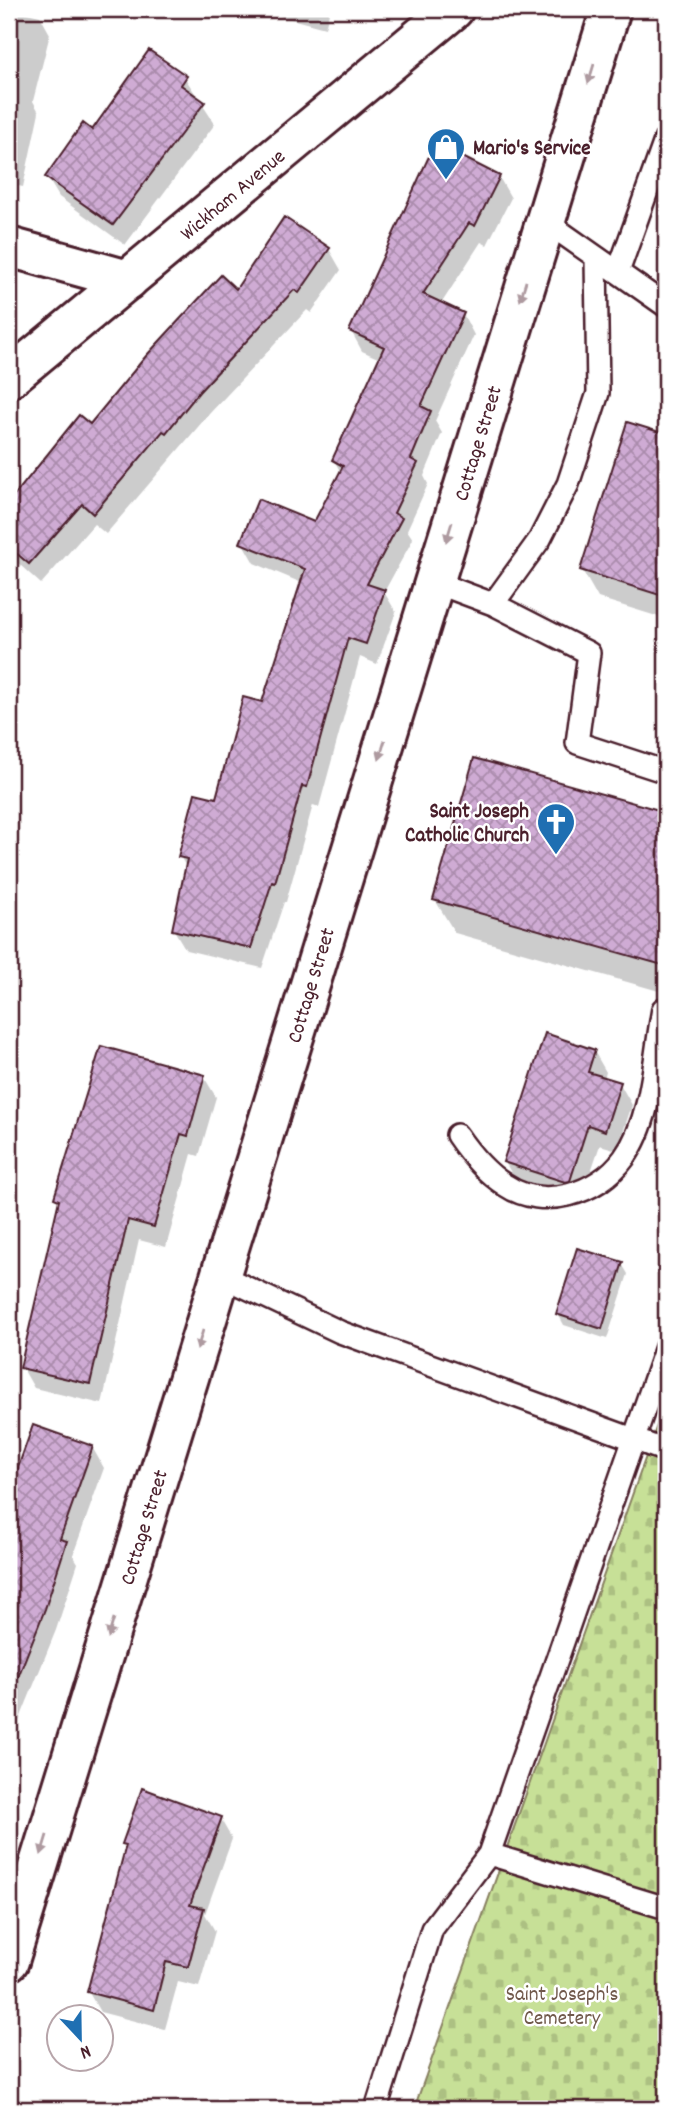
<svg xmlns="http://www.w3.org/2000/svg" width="675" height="2118" font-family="Dekko,sans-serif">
<defs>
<pattern id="cemetery-stones" width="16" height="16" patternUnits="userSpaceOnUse" patternTransform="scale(1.75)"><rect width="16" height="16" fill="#c7e097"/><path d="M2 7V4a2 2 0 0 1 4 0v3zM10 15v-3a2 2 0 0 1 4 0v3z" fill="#acc082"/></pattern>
<pattern id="building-cross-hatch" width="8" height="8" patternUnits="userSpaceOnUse" patternTransform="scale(1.75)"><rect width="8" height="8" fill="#cfabd4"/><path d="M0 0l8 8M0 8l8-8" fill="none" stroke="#aa8bac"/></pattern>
</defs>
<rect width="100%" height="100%" fill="#fff"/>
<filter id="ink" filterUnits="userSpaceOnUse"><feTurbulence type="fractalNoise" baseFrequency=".0143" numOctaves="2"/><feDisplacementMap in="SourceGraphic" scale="14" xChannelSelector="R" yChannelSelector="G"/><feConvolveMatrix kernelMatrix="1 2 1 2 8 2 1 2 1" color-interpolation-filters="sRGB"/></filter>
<g filter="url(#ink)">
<!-- cemetery -->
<path fill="url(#cemetery-stones)" stroke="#888061" stroke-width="2" d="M666 1400V2109H414Z"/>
<!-- shadow -->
<path fill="#0003" d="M9 9 40 16 50 34 33 101 39 112 23 187 9 184Z
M253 9H330L325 28Z
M185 78 215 124 125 245 59 197 47 177Z
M499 177 511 198 487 245 481 242 441 304 463 314 474 335 435 421 442 433 424 476 428 484 407 530 413 539 384 592 396 612 377 664 360 657 319 807 313 805 286 902H284L262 968 186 950 174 930 187 869 180 856 217 800 264 705 302 583 254 563 242 542 315 524 341 473 334 460 380 359 362 351 351 331Z
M329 249 341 270 311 313 307 310 210 413 106 534 94 524 41 584 9 555V505L40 470 236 291Z
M628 424 666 436V619L598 598 582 570Z
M475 760 666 814V993L455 933 435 900Z
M594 1051 606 1072 604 1079 620 1084 632 1105 617 1150 600 1145 581 1201 517 1183 505 1162Z
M204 1077 216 1097 199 1156 192 1154 166 1247 139 1240 102 1404 34 1388 22 1367 60 1204 56 1198Z
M622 1264 628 1274 607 1339 564 1325 558 1314Z
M34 1427 92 1447 104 1468 73 1555 78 1563 56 1630 9 1746V1499Z
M220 1818 232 1839 205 1914 215 1931 199 1987 178 1982 165 2029 100 2012 88 1991 127 1849 124 1844Z"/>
<!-- building -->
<path fill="url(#building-cross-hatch)" stroke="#4a1f2b" stroke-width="2" d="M149 50 187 76 181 85 205 102 113 225 45 177 83 123 92 130Z
M435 143 500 176 475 226 469 223 423 294 464 313 421 406 431 411 411 459 418 463 394 513 402 518 367 584 385 590 366 644 348 638 307 787 302 786 275 883 272 882 251 948 172 930 187 859 178 857 195 793 216 798 243 697 262 702 305 569 240 543 258 499 314 522 343 466 332 460 384 347 349 331Z
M284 217 330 248 299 293 294 290 199 392 166 433 163 431 93 514 82 504 29 564 9 547V502L79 415 90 424 146 356 221 275 236 289Z
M627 422 666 434V597L580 570Z
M474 758 666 812V966L433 900Z
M545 1033 595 1050 588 1072 621 1082 605 1131 588 1125 570 1181 565 1182 503 1162Z
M101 1046 205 1075 188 1136 181 1134 154 1227 128 1220 90 1384 20 1368 59 1200 54 1198Z
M577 1248 623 1262 602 1329 556 1314Z
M33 1425 93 1446 60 1539 67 1541 45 1609 11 1695 9 1493Z
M142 1788 222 1817 190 1905 204 1908 188 1967 166 1962 154 2010 87 1992 126 1845 122 1844Z"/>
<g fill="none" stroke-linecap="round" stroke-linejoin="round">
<defs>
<path id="service" d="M545 221 666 306
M618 272 666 138
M434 582 493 604 589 653 577 743 666 772
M493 604 540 539 568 484 598 393 596 258
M457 1135C470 1154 485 1172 505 1185 543 1211 598 1194 624 1158 653 1118 654 1056 663 1009
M220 1275 340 1332 666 1451
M489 1854 666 1908
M376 2109 432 1929 489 1854 666 1347"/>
<path id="minor" d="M9 247 128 280"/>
<path id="tertiary" d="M9 1961 611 9"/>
<path id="primary" d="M9 378 454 9"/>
</defs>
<!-- service casing -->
<use href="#service" stroke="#4a1f2b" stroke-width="26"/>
<!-- minor casing -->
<use href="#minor" stroke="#4a1f2b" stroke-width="44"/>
<!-- tertiary casing -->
<use href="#tertiary" stroke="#4a1f2b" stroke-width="44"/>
<!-- primary casing -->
<use href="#primary" stroke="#4a1f2b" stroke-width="44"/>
<!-- service -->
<use href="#service" stroke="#fff" stroke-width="21"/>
<!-- minor -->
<use href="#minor" stroke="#fff" stroke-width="38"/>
<!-- tertiary -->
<use href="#tertiary" stroke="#fff" stroke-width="38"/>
<!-- primary -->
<use href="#primary" stroke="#fff" stroke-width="38"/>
</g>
<!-- one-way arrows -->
<defs><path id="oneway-solid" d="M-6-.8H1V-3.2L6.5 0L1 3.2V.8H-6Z" transform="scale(1.75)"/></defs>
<g fill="#ae9aa0">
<use href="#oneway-solid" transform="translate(591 74) rotate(107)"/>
<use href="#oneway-solid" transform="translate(523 291) rotate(107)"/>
<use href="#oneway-solid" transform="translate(449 532) rotate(107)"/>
<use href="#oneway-solid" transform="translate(382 750) rotate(107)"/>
<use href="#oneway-solid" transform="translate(200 1340) rotate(107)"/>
<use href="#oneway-solid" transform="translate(111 1628) rotate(107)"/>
<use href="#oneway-solid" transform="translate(44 1845) rotate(107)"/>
</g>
</g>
<!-- icons -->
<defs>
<symbol id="shop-pin" viewBox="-11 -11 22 30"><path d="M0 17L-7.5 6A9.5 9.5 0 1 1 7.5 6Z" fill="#1f6fb2" stroke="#fff"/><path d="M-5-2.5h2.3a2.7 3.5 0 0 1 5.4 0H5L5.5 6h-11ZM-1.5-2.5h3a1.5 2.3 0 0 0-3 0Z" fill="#fff"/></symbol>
<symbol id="church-pin" viewBox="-11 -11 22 30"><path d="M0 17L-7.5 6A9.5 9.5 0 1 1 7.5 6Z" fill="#1f6fb2" stroke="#fff"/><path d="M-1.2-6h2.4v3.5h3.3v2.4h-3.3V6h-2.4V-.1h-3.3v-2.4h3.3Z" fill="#fff"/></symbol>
</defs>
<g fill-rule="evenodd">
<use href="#shop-pin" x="424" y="125" width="44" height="60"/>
<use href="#church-pin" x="534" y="800" width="44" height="60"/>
</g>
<g text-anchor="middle" stroke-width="5" stroke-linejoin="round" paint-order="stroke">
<!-- poi labels -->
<g font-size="21" font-weight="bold" fill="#4a1f2b" stroke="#fff" text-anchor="start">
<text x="473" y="154">Mario's Service</text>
<text x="529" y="817" text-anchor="end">Saint Joseph<tspan x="529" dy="24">Catholic Church</tspan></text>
</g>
<!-- street labels -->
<g font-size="21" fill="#4a1f2b" stroke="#fff">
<text transform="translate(232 194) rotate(-40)" y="7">Wickham Avenue</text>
<text transform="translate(477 443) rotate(-73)" y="7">Cottage Street</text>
<text transform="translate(310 985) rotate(-73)" y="7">Cottage Street</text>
<text transform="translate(143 1527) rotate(-73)" y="7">Cottage Street</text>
</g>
<!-- park labels -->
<g font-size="21" fill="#70594b" stroke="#fff">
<text x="562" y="2000">Saint Joseph's<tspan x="562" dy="24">Cemetery</tspan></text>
</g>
</g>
<!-- margin -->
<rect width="675" height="2118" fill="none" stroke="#fff" stroke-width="35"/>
<rect x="18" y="18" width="640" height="2083" fill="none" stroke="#4a1f2b" stroke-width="2.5" filter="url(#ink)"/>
<!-- north arrow -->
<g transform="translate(80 2038) rotate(158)"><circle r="33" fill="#ffffff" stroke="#b7a5aa" stroke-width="2"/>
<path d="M0-5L12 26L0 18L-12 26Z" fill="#1f6fb2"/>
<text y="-10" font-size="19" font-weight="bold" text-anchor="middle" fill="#4a1f2b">N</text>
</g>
</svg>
